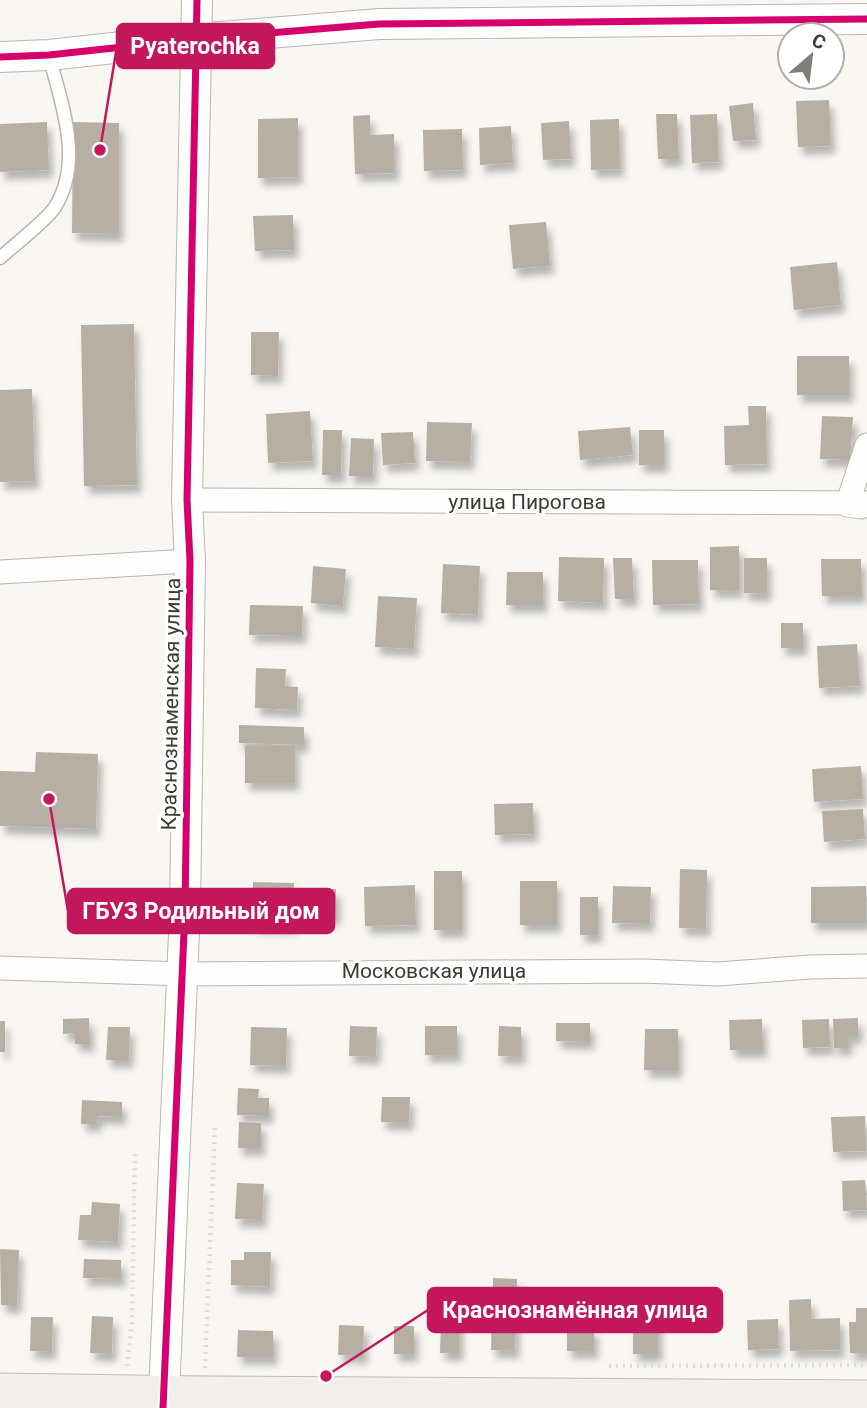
<svg xmlns="http://www.w3.org/2000/svg" width="867" height="1408" font-family="Roboto,sans-serif">
<defs>
<filter id="shadow"><feDropShadow dx="4.5" dy="8" stdDeviation="3.5" flood-color="#0004"/></filter>
</defs>
<rect width="100%" height="100%" fill="#faf7f3"/>
<!-- building -->
<path fill="#b7afa4" filter="url(#shadow)" d="M829 100 831 146 798 147 796 101Z
M753 103 756 140 733 141 729 106Z
M656 114H677L679 159H658Z
M717 114 719 162 692 163 690 115Z
M370 115V135L394 134 395 173 355 174 353 116Z
M298 118V177L258 178V119Z
M619 119 620 169 591 170 590 120Z
M569 121 571 159 543 160 541 123Z
M47 122 49 170 0 172V124Z
M73 122 119 123V234L72 233Z
M511 126 513 163 480 165 479 128Z
M462 129 463 170 424 171 423 130Z
M293 215 294 250 255 251 253 216Z
M546 222 550 266 513 269 509 225Z
M837 262 841 305 794 310 790 267Z
M134 324 137 485 84 486 81 325Z
M251 332H279L278 376 251 375Z
M797 356H849V395H797Z
M32 389 35 481 0 482V390Z
M748 406H766L767 464 725 465 724 426 749 425Z
M310 411 313 461 268 463 266 414Z
M822 416 853 417 850 460 820 459Z
M427 422 472 423 470 462 426 461Z
M630 427 633 455 580 460 578 431Z
M323 430H342L341 475H322Z
M639 430H664V465H639Z
M413 432 415 463 383 465 381 433Z
M351 438 374 439 373 476H349Z
M739 546V590H710V547Z
M559 557 604 558 603 603 558 601Z
M613 558H632L634 599H615Z
M744 558H767V594L744 593Z
M821 559H861L862 596H822Z
M652 560H698L699 604 653 605Z
M443 564 480 566 478 615 441 613Z
M313 566 346 569 343 606 311 603Z
M507 572H543V605H506Z
M378 596 417 598 414 649 375 647Z
M250 605 303 606 302 636 249 635Z
M781 623H803V648H781Z
M857 644 860 686 819 688 817 646Z
M256 668 286 669 285 686 298 687 297 710 255 708Z
M239 725 304 727V745L239 743Z
M245 746H295V783H245Z
M36 752 98 754 96 829 0 826V771L35 772Z
M861 766 863 799 814 802 812 769Z
M533 803 534 834 495 835 494 804Z
M863 809 865 839 824 842 822 811Z
M680 869 707 870 706 929 679 928Z
M434 871H462V930H434Z
M520 881H557V925H520Z
M253 882 294 883 292 926 252 925Z
M415 885 416 925 365 926 364 887Z
M613 886 651 887 650 924 612 923Z
M866 886V923H811V887Z
M315 889H336V917H315Z
M580 897H598V935H580Z
M89 1018 90 1044H75L74 1033 63 1034V1019Z
M858 1018V1036H848V1048H834L833 1019Z
M762 1019 763 1050H730L729 1020Z
M829 1019 830 1047 803 1048 802 1020Z
M0 1021H5V1052H0Z
M556 1023H590V1042L556 1041Z
M350 1026 377 1027 376 1057 349 1056Z
M425 1026H457V1055H425Z
M499 1026 521 1027V1057L498 1056Z
M108 1027H130L129 1060H106Z
M251 1027 287 1028 286 1066 250 1065Z
M645 1029H678V1070H644Z
M238 1088 259 1089 258 1098H269V1116L237 1115Z
M382 1097H410L409 1123 381 1122Z
M82 1100 122 1102V1117L98 1116 97 1124H81Z
M865 1116 866 1151 833 1152 831 1117Z
M239 1122 261 1123V1148H238Z
M865 1180 867 1210 843 1211 842 1181Z
M237 1183 264 1184 262 1220 235 1219Z
M92 1202 120 1204 118 1242 78 1240 80 1215H91Z
M0 1249 19 1250 17 1306 1 1305Z
M244 1252H271L270 1287 231 1285V1260H244Z
M84 1259 121 1260V1279L83 1278Z
M493 1278 517 1279 515 1351 491 1350Z
M811 1299V1319L840 1318V1350L790 1351 789 1300Z
M856 1308H867V1353H850L849 1322H856Z
M92 1316 113 1317 112 1354 90 1353Z
M31 1317H53L52 1352 30 1351Z
M441 1317H459V1353H440Z
M633 1319H658V1354H633Z
M778 1319 779 1349 748 1350 747 1320Z
M339 1325 364 1326 363 1356 338 1355Z
M394 1326H414V1354H394Z
M567 1328H594V1351H567Z
M238 1330 273 1331V1357H237Z"/>
<g fill="none" stroke-linecap="round" stroke-linejoin="round">
<defs>
<path id="service" d="M0 258C13 246 47 220 55 207 84 161 61 103 49 55"/>
<path id="minor" d="M187 500 867 503
M861 507 847 505 867 445
M0 572 190 561
M0 968 184 974 643 971 718 974 810 967 867 966"/>
<path id="tertiary" d="M0 57 49 55 197 39 379 24 867 19
M164 1395 185 910 190 561 187 500 197 0"/>
<path id="primary" d="M0 1392 203 1395 867 1399"/>
</defs>
<!-- service casing -->
<use href="#service" stroke="#b9b5b0" stroke-width="15"/>
<!-- minor casing -->
<use href="#minor" stroke="#b9b5b0" stroke-width="25"/>
<!-- tertiary casing -->
<use href="#tertiary" stroke="#b9b5b0" stroke-width="32"/>
<!-- primary casing -->
<use href="#primary" stroke="#c4bbaf" stroke-width="39"/>
<!-- path -->
<path stroke="#dddddb" stroke-width="4.5" stroke-dasharray="2 5" stroke-linecap="butt" d="M127 1366 132 1321 135 1154
M609 1366 867 1365
M205 1368 215 1127"/>
<!-- service -->
<use href="#service" stroke="#fefefd" stroke-width="12"/>
<!-- minor -->
<use href="#minor" stroke="#fefefd" stroke-width="23"/>
<!-- tertiary -->
<use href="#tertiary" stroke="#fefefd" stroke-width="30"/>
<!-- primary -->
<use href="#primary" stroke="#f3eee9" stroke-width="37"/>
<defs>
<path id="cycleway" d="M0 57 49 55 197 39 379 24 867 19
M163 1408 185 910 190 561 187 500 197 0"/>
</defs>
<!-- cycleway casing -->
<use href="#cycleway" stroke="#fff" stroke-width="11"/>
<!-- cycleway -->
<use href="#cycleway" stroke="#d6006c" stroke-width="7"/>
</g>
<g text-anchor="middle" stroke-width="7" stroke-linejoin="round" paint-order="stroke">
<!-- street labels -->
<g font-size="21" fill="#3f3a32" stroke="#fff">
<text x="527" y="509">улица Пирогова</text>
<text transform="translate(171 704) rotate(-89)" y="7">Краснознаменская улица</text>
<text x="434" y="978">Московская улица</text>
</g>
</g>
<!-- callouts -->
<path fill="none" stroke="#c2185b" stroke-width="2.5" d="M100 150L117 46M49 799L68 911M326 1376L428 1310"/>
<g fill="#c2185b" stroke="#fff" stroke-width="2.5">
<circle cx="100" cy="150" r="7"/>
<circle cx="49" cy="799" r="7"/>
<circle cx="326" cy="1376" r="7"/>
</g>
<g fill="#c2185b" stroke="#c2185b" stroke-width="2.5">
<rect x="117" y="24" width="157" height="44" rx="7"/>
<rect x="68" y="889" width="266" height="44" rx="7"/>
<rect x="428" y="1288" width="294" height="44" rx="7"/>
</g>
<g font-size="23" text-anchor="middle" font-weight="bold" fill="#fff">
<text x="195" y="54">Pyaterochka</text>
<text x="201" y="919">ГБУЗ Родильный дом</text>
<text x="575" y="1318">Краснознамённая улица</text>
</g>
<!-- north arrow -->
<g transform="translate(811 56) rotate(28)"><circle r="33" fill="#ffffff" stroke="#b2b0ad" stroke-width="2"/>
<path d="M0-5L12 26L0 18L-12 26Z" fill="#807c76"/>
<text y="-10" font-size="19" font-weight="bold" text-anchor="middle" fill="#3f3a32">С</text>
</g>
</svg>
